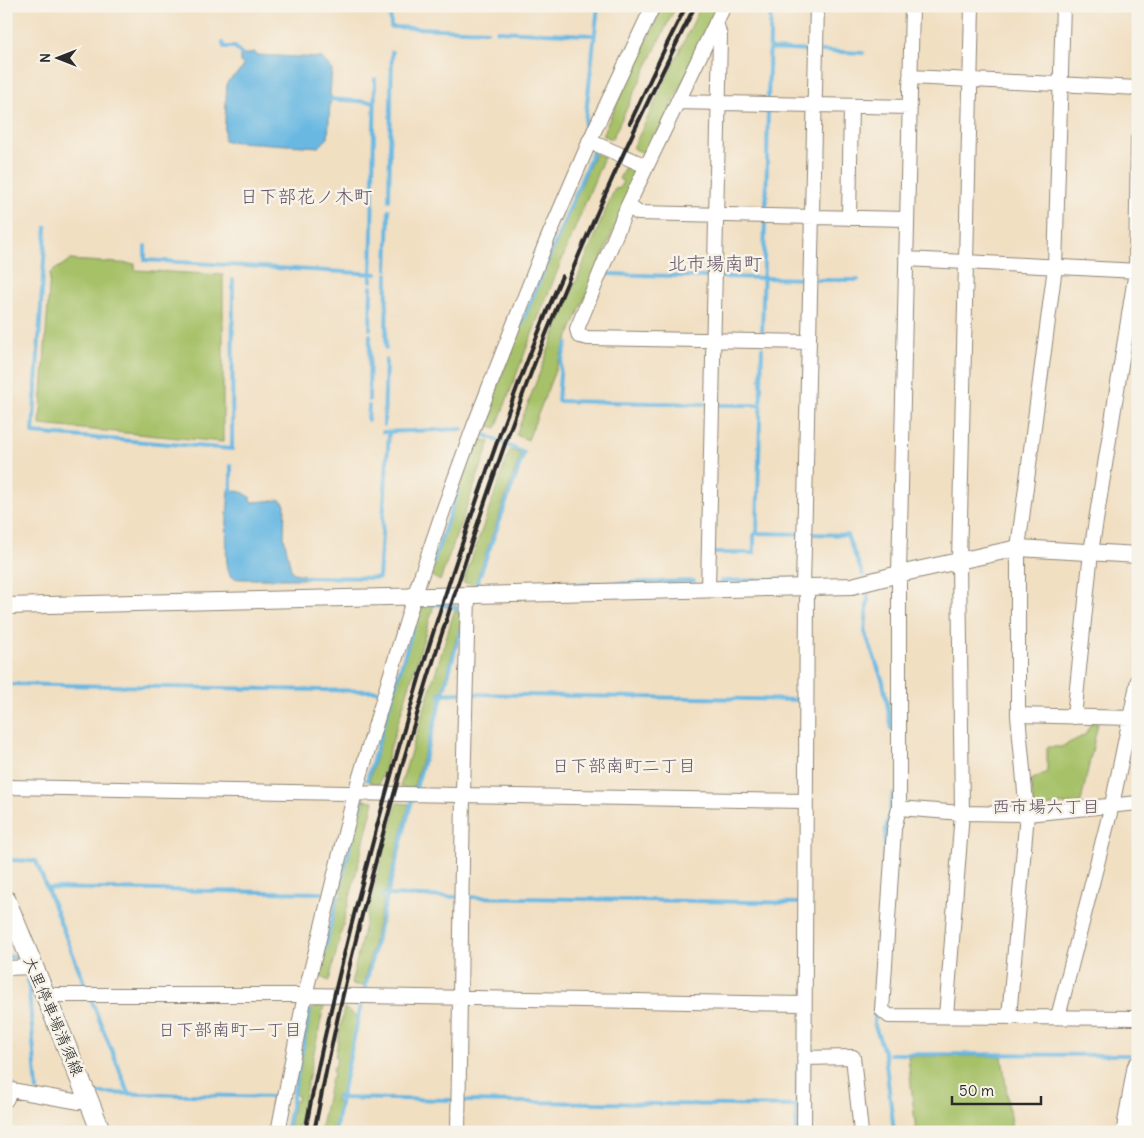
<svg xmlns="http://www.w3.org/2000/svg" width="1144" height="1138" font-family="Delius,'Klee One',sans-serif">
<rect width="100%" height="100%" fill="#f7f3e8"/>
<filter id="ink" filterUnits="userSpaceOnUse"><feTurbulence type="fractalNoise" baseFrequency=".02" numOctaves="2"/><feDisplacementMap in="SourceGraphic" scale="10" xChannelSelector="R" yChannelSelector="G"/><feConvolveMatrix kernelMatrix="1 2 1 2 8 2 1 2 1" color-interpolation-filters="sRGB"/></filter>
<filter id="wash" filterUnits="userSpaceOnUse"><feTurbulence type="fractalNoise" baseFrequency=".0096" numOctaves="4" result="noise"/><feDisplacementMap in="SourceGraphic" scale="20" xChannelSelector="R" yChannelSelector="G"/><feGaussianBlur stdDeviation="1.12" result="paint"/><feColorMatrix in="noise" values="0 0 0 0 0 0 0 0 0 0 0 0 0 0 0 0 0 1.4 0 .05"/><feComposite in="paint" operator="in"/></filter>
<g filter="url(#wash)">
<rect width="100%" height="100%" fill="#f1dfc2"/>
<!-- green -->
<path fill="#a6c167" stroke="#687649" d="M663 6H676L612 139 602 135Z
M701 6H719L648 155 633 148Z
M595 153 604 157 537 321 496 428 483 424 520 329Z
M625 167 638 173 566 342 528 440 516 435 557 327 615 188 619 189 623 181 619 179Z
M70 260 135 264V270L223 275V442L40 425 50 273Z
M478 438 490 442 440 581 430 575 463 478Z
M510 450 521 454 475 584 463 583Z
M434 605 379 785 374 784 369 781 394 693H396L397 690 396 688 420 607Z
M455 609 462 617 442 692H438V695L441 697 413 789 400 787Z
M1091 723H1098L1081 802 1037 808 1033 804 1031 780 1047 772V747H1061L1085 735Z
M363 800 374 801 329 981 319 976 338 897H342L343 892 340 890Z
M397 803 409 804 386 893H383L382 897 384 899 363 986 351 984 370 903Z
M321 1006H324L297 1132H288L294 1101H297L298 1096 295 1094 312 1009Z
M344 1008 357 1017 341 1096H337L336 1101 339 1103 334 1132H320L331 1078H333L334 1072H332L333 1067H335L337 1058 335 1057Z
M908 1056H1002L1012 1132H916Z"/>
<!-- water -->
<path fill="#67b8e2" stroke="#497286" d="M252 52H255L256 55 322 58 332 69 330 95 332 97V100L330 102 328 138 319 147 224 141 227 82 243 68V64L240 62V54H251Z
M229 489 244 493 250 497V500L252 502 280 500 283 502 285 505 284 537 291 570 294 573 308 576V579H244C239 579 234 579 230 575 223 566 228 503 229 489Z"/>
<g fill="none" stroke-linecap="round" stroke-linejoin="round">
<!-- stream -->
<path stroke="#67b8e2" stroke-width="4" d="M390 6 391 27 487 31
M497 31 591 35
M223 43 224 47H235L243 56
M770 49 812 51
M821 51 863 53
M768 98 771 6
M328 99 374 102
M581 138 584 130 598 6
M389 200 392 52
M766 210 768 109
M46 227 33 433 232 449 233 280
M145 246V260L376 274
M387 269 389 210
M607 274 708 277
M722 277 806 279
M816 280H858
M371 281 375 79
M521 325 593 152
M370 329 371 287
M762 337 765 221
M567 343 561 362 558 401 705 404
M386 348 387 274
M762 348 757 533 799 534
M369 400 370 335
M719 405H761
M368 420 369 406
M482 424 492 400
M384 425 386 359
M383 432 463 429
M474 447 479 432 524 453 477 583 481 587 694 581
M231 466V490L232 494
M810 534 847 535 863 575
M715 553H754V535L757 533
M429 574 458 491
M304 577 379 578 389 432
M721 581 794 579
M867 591 868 595 865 632 883 682 892 729
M425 605 434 604 456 607 464 616
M6 684 377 691
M439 694 461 693
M470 694 801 700
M367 780 416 618
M416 788 461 630
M893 794 886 829 874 1023 885 1055 894 1132
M6 860 36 861 85 985
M47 888 322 893
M382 895 458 897
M466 897 799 903
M6 957 22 956
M319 975 338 894 362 800
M28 978 37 1090
M365 988 387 896 412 800
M91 999 129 1094
M890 1054 1129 1055
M6 1076 9 1083 14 1086
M98 1093 277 1097
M337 1098 454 1100
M463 1101 797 1106
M286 1132 310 1010
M335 1132 341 1098 361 1005
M796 1132 798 1066"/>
</g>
</g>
<g filter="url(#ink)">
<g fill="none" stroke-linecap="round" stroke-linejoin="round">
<defs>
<path id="minor" d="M724 6 628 205 577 329 579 336 588 338 809 342
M912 6 899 574V808L894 829 882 1010 889 1016 1138 1018
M910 77 1138 88
M677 102 910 107
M589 141 646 166
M628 205 638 213 907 219
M849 218 851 106
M906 259 1138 271
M803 587 817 6
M708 590 720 36 716 22
M1018 715 1130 718
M1074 717 1091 552 1136 271 1138 139
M6 787 805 801
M899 808 962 813 1027 814 1138 803
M6 968 34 967
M46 995H305L804 1004
M946 1016 962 813 959 561 972 6
M1009 1017 1027 814 1018 715V548L1055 267 1063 6
M1058 1017 1112 805 1138 680
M804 1058 853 1057 861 1132
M6 1100 11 1090 80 1102 89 1101
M278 1132 305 995 355 793 414 597 443 511 474 426 547 240 595 129 653 6
M458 1132 463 794 468 595
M804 1132 807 587"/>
<path id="tertiary" d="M6 606 852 586 899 574 1018 548 1138 555"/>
<path id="secondary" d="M6 900 89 1101 101 1132"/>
<path id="primary" d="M1127 1132 1138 1067"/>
</defs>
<!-- minor casing -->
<use href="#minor" stroke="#8e8576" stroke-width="16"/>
<!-- tertiary casing -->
<use href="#tertiary" stroke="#8e8576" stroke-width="18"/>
<!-- secondary casing -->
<use href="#secondary" stroke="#8e8576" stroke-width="21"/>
<!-- primary casing -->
<use href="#primary" stroke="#8e8576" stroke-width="23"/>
<!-- minor -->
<use href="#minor" stroke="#fff" stroke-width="14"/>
<!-- tertiary -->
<use href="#tertiary" stroke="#fff" stroke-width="16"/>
<!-- secondary -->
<use href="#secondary" stroke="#fff" stroke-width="19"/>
<!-- primary -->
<use href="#primary" stroke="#fff" stroke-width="21"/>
<!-- rail -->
<path stroke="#2b2b2b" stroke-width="4" d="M630 123 666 46 686 6
M305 1132C320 1052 339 973 359 895 386 789 416 684 450 580 484 477 519 375 562 276
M314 1132C349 949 397 770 455 593 487 493 521 392 562 295 580 252 598 210 617 168 641 114 668 60 695 6"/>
</g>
</g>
<g text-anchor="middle" stroke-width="5" stroke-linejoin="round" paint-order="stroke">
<!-- street labels -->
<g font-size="16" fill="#2b2b2b" stroke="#f7f3e8">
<text transform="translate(54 1016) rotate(67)" y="6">大里停車場清須線</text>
</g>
<!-- neighbourhood labels -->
<g font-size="18" fill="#625366" stroke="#f7f3e8">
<text x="624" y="772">日下部南町二丁目</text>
<text x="1046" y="813">西市場六丁目</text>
<text x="230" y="1036">日下部南町一丁目</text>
</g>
<!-- quarter labels -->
<g font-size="19" fill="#625366" stroke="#f7f3e8">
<text x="306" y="203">日下部花ノ木町</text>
<text x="715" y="270">北市場南町</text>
</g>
</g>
<!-- margin -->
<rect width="1144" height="1138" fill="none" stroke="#f7f3e8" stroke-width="25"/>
<!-- north arrow -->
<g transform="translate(58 58) rotate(270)" stroke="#f7f3e8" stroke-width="4" paint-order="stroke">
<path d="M0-4L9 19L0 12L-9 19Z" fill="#2b2b2b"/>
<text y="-8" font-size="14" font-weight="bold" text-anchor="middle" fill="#2b2b2b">N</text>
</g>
<!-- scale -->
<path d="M952 1096v8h89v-8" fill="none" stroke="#2b2b2b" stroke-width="2.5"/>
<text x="959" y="1096" font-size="15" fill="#2b2b2b" stroke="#f7f3e8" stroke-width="4" paint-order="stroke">50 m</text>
</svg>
